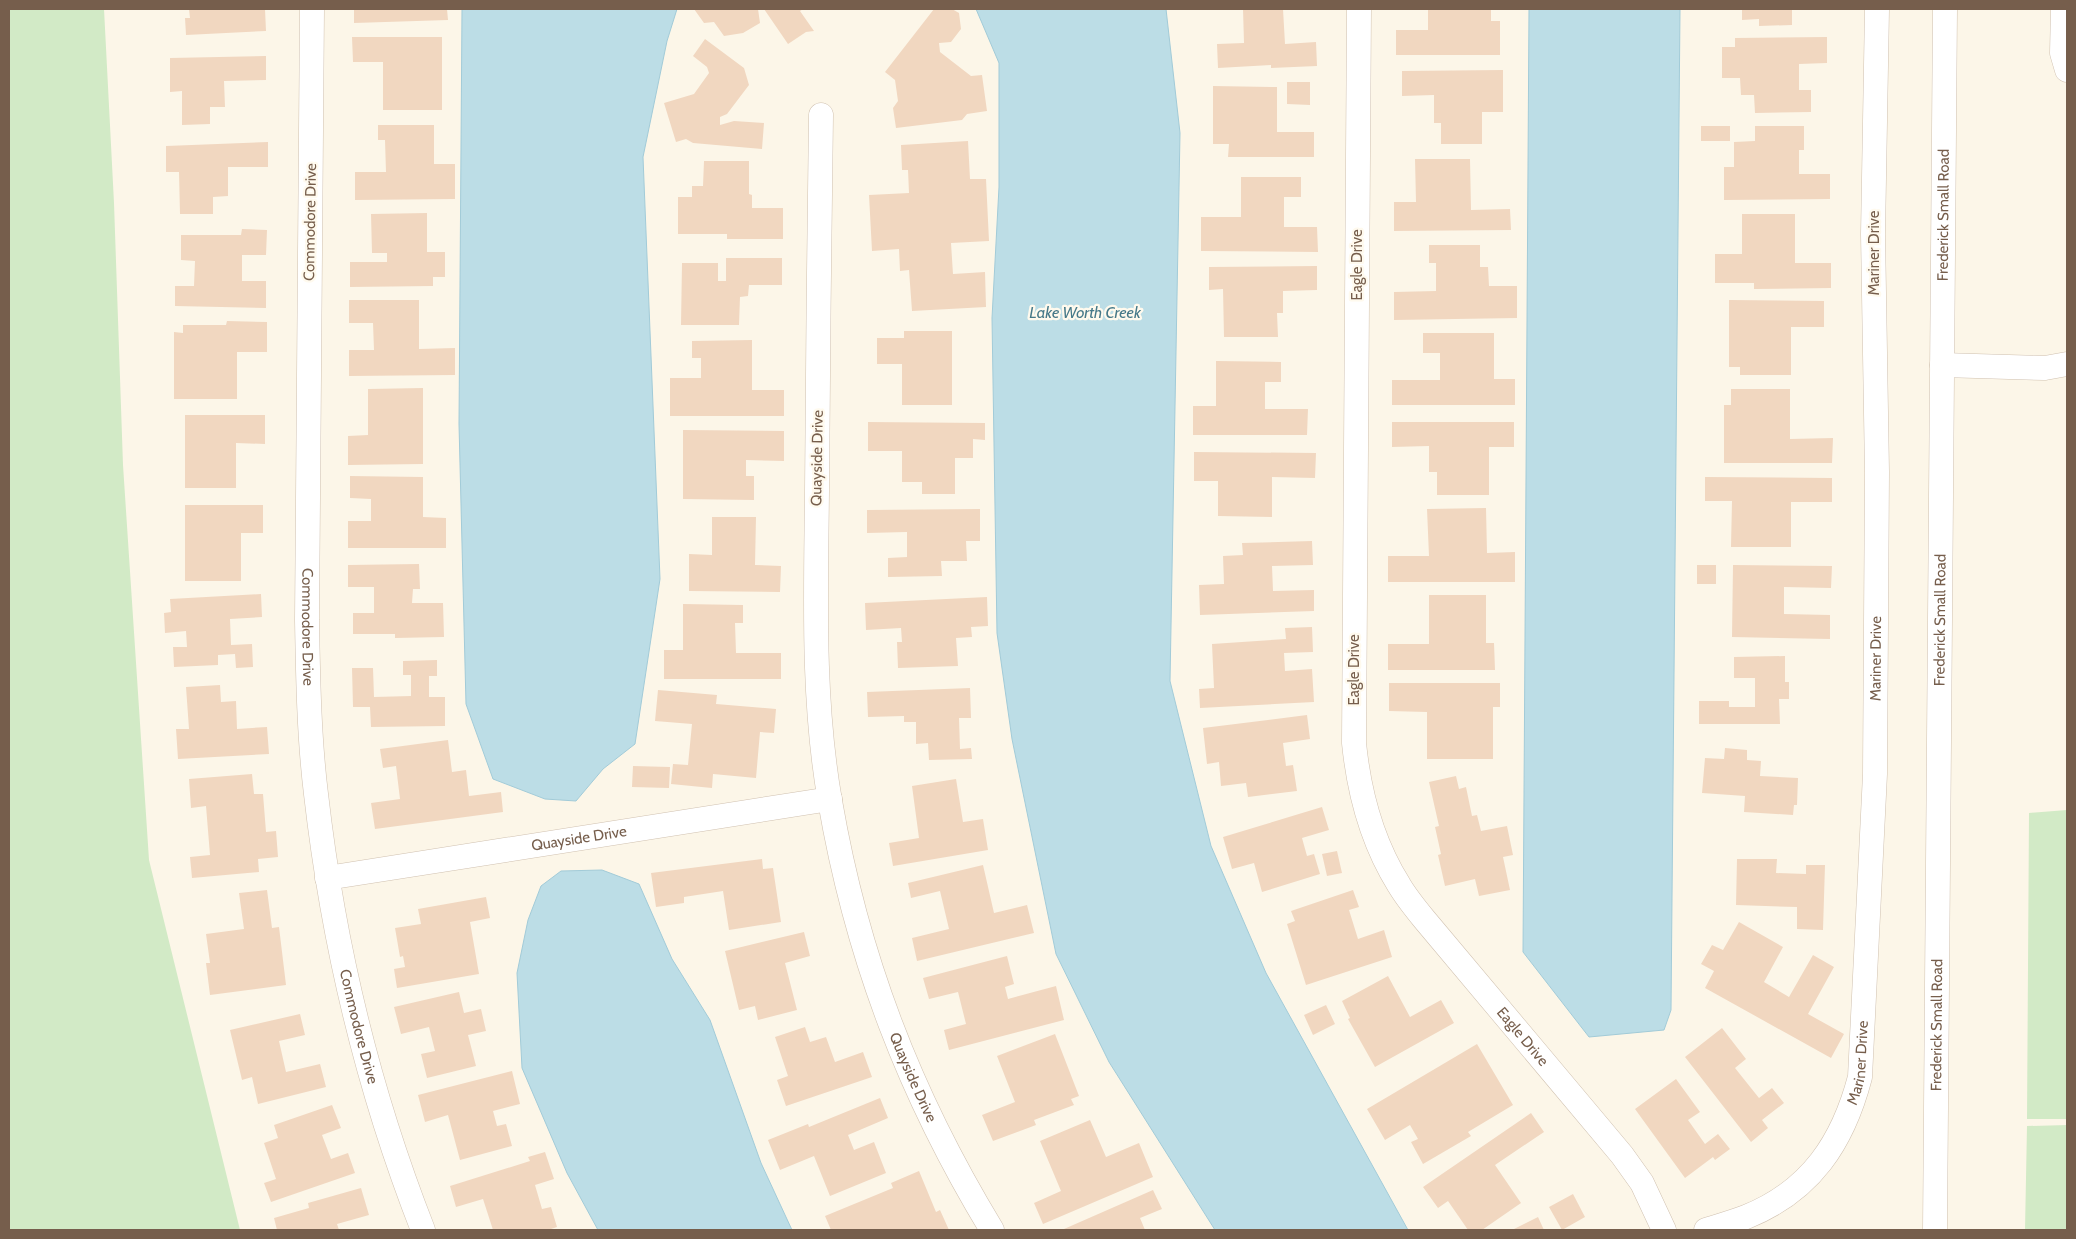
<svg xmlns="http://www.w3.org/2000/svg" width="2076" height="1239" font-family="Cabin,sans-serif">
<rect width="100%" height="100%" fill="#fcf6e8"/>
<!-- green -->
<path fill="#d2eac6" d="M9 9H104L114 203 123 465 149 860 240 1230H9Z
M2067 810V1119H2027L2029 813Z
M2067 1125V1230H2025L2027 1126Z"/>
<!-- water -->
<path fill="#bcdde6" stroke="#a2cbd8" d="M462 9H677L667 41 643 157 660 579 635 744 603 769 576 801 545 799 493 779 466 704 459 424Z
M976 9H1166L1180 133 1170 681 1211 846 1266 973 1408 1230H1215L1109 1062 1056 954 1012 739 997 633 992 318 999 187V63Z
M1529 9H1680L1671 1010 1664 1030 1589 1037 1523 952Z
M602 870 639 884 672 959 710 1020 761 1163 792 1230H598L567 1173 522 1068 517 973 528 920 541 886 561 871Z"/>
<!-- building -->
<path fill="#f1d7c0" d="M189 9H265L266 31 186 35 185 18H190Z
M354 9H447L448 20 354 23Z
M694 9H758L760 23 743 33 724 36 714 22 704 23Z
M764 9H803L800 11 814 31 806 32 788 44Z
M934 9H952L959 13 961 29 951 42 939 43 940 52 971 76 982 75 987 111 967 114 962 120 896 128 893 108 898 101 895 80 885 72Z
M1243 9H1283L1285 44 1316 42 1317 66 1271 68V65L1218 68 1217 44 1244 43Z
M1428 9H1491V21H1500V55H1396V30H1428Z
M1742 9H1792V25L1759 26V19L1742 20Z
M352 37H442V110H383V62H353Z
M1827 37V63L1799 64V90H1811V112L1755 113 1754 95H1741L1740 78H1722V47H1735V38Z
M705 39 744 68 749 85 727 114 720 117V125L734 121 764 123 762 149 693 143 686 139 676 142 664 103 694 94 709 73 707 67 693 56Z
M266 56V80L224 81 225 107H210V124L182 125V91L170 92V58Z
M1503 70V112H1482V144H1441V123H1434V95L1402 96V71Z
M1287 82H1310V105L1287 104Z
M1213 86 1277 87V132H1314V157H1228L1229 144H1213Z
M378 125H434V164H455V199L355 200V172H386L385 140H378Z
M1701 126H1730V141H1701Z
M1755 126H1804V150H1799V174H1830V199L1724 200V167H1734V142L1755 141Z
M968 141 970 179H986L989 241 951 243 953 274 985 272 986 307 912 311 909 270 900 271 899 249 872 251 869 195 909 193 908 170H902L901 145Z
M268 142V167H228V196L213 197V214H180L179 172H166V146Z
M1415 159H1470L1471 210 1510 209 1511 230 1394 231V202H1416Z
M704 161H749V194L752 195V208H783V239H727V234H678V197H692V186H703Z
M1241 177H1301V197H1284V227H1317L1318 252 1201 251V217H1241Z
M427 213V252H445V277H433V286L350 287V262H387V253H372L371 214Z
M1742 214H1795V263H1831V288L1754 289V283H1715V254H1742Z
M242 229 267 230 266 255H242V281H266V308L175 306V286H194L195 261 181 260V235H241Z
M1429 245H1480V267H1488L1489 286H1517V318L1394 320V292L1436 291V263H1429Z
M726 258H782V285H749L748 296 740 297 739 325H681L682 263H718V281H726Z
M1317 266V290L1283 291V313H1277L1278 337H1224L1223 289 1209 290V267Z
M349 300H419V349L455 348V375L349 376V350H374L373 323H349Z
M1729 300 1824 301V327H1791V375H1740V367H1729Z
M227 321 267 322V352H237V399H174V332L183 333V325H226Z
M904 331H952V405H902V364H877V338H904Z
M1423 333H1494V379H1515V405H1392V380H1440V353H1423Z
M752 340V390H784V416H670V378H701V358H692V341Z
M1216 361 1281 362V382H1265V409H1308L1307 435H1193V406H1216Z
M423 388V464L348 465V436L368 435V389Z
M1731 389H1790V439L1833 438 1832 463H1724V405H1731Z
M185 415H265V444L236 443V488H185Z
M868 422 985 423V440L973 439V458H955V494H922V482H902V451H868Z
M1392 422H1514V447H1489V495H1437V472H1429V446L1392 447Z
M683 430 784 431V461L746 460V476H754V500L683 499Z
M1194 452 1316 453 1315 478 1272 477V517L1218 516V481H1194Z
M350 476 423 477V517L446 518V548H348V521H371V499L350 498Z
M1705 477 1832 478V502H1791V547H1731L1732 501H1705Z
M185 505H263V533H241V581H185Z
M1486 508 1487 553 1515 552V582H1388V556H1429L1427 509Z
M980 509V541H966L967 561H941L942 576 888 577V558L907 557V532L867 533V510Z
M712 517H756L755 565 781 566 780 592 689 591V554L712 555Z
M1312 541 1313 565 1272 566 1273 591 1314 590V611L1200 615 1199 585 1224 584 1223 556 1243 555 1242 543Z
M419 564 420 589H413L412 603H443L444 637 395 638V634H353V613H374V587H348V565Z
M1697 565H1716V584H1697Z
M1733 565 1832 566 1831 588 1784 587V614L1830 615V639L1732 637Z
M261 594 262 617 230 619 231 645 252 644 253 667 236 668 235 654 218 655V665L174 667 173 647H187L186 631 165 633 164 613 171 612 170 599Z
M1429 595H1486V643H1494L1495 670H1388V644H1429Z
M987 597 988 626 971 627 972 637 956 638 958 666 898 668 897 642H902L901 628 866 630 865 603Z
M683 604 743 605V623H735L736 653H781V679H664V650H683Z
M1312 627 1313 652 1284 653 1285 671 1312 669 1314 702 1200 708 1199 689 1214 688 1212 644 1286 639 1285 628Z
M1785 656V682H1789V699H1779L1780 724H1699V701H1729V707H1755V678H1734V657Z
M437 660V676H429V697H445V726L371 727 370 707H353L352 668H373L374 697 411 696V675H403V661Z
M1389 683H1500V707H1493V759H1427V712L1389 711Z
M220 685 221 702 236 701 237 729 267 727 269 754 178 759 176 729H189L186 687Z
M970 688 971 718H959L960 749 971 748 972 759 929 760 928 743 916 744V722H904V716L868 717 867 692Z
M658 690 717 695 716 704 776 709 774 733 760 732 756 778 713 774 712 788 671 784 673 764 688 765 692 724 655 721Z
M1307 715 1310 739 1283 743 1286 766 1293 765 1297 791 1248 797 1246 783 1221 786 1219 762 1207 764 1203 728Z
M448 740 452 772 466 770 469 796 501 792 503 812 375 829 371 803 400 799 396 766 383 768 380 749Z
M1725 748 1747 750V760L1761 761 1760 776 1798 778 1797 805H1794L1793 815 1744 812 1745 796 1702 793 1705 758 1724 759Z
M633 766 670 767 669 788 632 787Z
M252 774 254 794H263L266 832 276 831 278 857 258 859 259 872 192 878 190 857 210 855 206 806 191 808 189 779Z
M1456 776 1459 789 1466 787 1472 816 1477 815 1481 831 1507 826 1513 855 1503 857 1510 890 1479 896 1475 879 1445 886 1438 855 1441 854 1435 827 1439 826 1429 782Z
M956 779 963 822 983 819 988 850 893 866 889 843 919 838 912 786Z
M1322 807 1329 830 1302 838 1307 856 1314 854 1320 874 1262 892 1254 863 1232 869 1223 837Z
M1337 851 1342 873 1327 876 1322 854Z
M762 859 763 869 773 868 781 922 729 930 723 891 684 897V903L656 907 651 873Z
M1737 859H1777L1776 873 1806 874V865H1825L1823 930 1797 929V907L1736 905Z
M983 865 994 913 1027 905 1034 933 917 961 912 938 949 929 940 891 911 898 908 883Z
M267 890 272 928 279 927 286 985 210 995 206 963H210L206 934 244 929 239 893Z
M1353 890 1359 907 1349 910 1358 939 1384 930 1392 957 1306 985 1287 924 1295 921 1291 911Z
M486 897 490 918 470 922 479 974 397 988 394 969 405 967 403 956 400 957 395 928 421 924 418 909Z
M1739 922 1783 947 1764 982 1789 997 1813 955 1834 967 1808 1014 1844 1034 1831 1058 1705 988 1714 971 1701 964 1712 945 1723 950Z
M804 932 810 956 785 963 797 1010 758 1020 755 1006 739 1010 725 951Z
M1007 956 1014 984 1005 987 1008 999 1056 986 1064 1020 949 1050 944 1030 966 1024 958 992 929 999 923 978Z
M1388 976 1410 1017 1441 1000 1454 1023 1375 1067 1348 1019 1350 1018 1342 1001Z
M459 992 464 1013 481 1009 486 1031 468 1035 476 1066 427 1078 421 1054 435 1051 429 1027 401 1034 394 1007Z
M1326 1005 1335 1024 1313 1035 1304 1015Z
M300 1014 305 1035 279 1041 286 1072 320 1064 326 1087 258 1104 252 1077 242 1080 230 1030Z
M805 1027 810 1042 826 1037 835 1062 863 1052 872 1077 786 1106 777 1080 788 1076 775 1037Z
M1722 1028 1746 1059 1735 1068 1759 1098 1772 1088 1784 1103 1762 1120 1768 1128 1751 1142 1685 1057Z
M1055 1034 1079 1096 1071 1099 1074 1105 1034 1120 1036 1125 993 1141 982 1115 1015 1102 997 1056Z
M1477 1044 1513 1105 1468 1132 1471 1136 1423 1164 1411 1142 1418 1139 1410 1125 1385 1140 1367 1109Z
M512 1071 520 1104 493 1111 497 1126 506 1124 512 1146 460 1160 448 1115 425 1122 418 1095Z
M1676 1079 1700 1112 1688 1120 1705 1144 1718 1134 1730 1149 1715 1160 1713 1157 1685 1178 1635 1109Z
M880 1098 888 1118 848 1135 854 1150 874 1142 886 1173 830 1196 814 1156 780 1170 768 1140 808 1124 809 1127Z
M332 1105 341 1128 322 1135 331 1159 348 1153 355 1173 271 1202 264 1183 276 1179 264 1143 278 1138 274 1125Z
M1531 1113 1544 1132 1495 1165 1521 1203 1482 1230H1468L1448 1201 1438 1208 1423 1187Z
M1090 1120 1106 1157 1139 1143 1153 1177 1043 1224 1034 1203 1061 1191 1040 1141Z
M545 1152 554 1179 535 1185 542 1209 551 1207 557 1227 548 1230H493L483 1199 456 1207 450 1186 530 1161 528 1157Z
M919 1171 936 1212 940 1210 949 1230H831L825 1216 893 1188 891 1183Z
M361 1188 369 1215 337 1224 339 1230H277L274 1218 309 1208 308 1203Z
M1153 1190 1162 1209 1140 1218 1145 1230H1065L1064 1229Z
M1573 1194 1585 1217 1562 1230 1549 1207Z
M1538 1217 1544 1230H1512Z"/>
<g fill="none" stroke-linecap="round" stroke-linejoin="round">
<defs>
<g id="minor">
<path id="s1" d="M312 9 307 620C308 678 309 737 316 794 333 943 368 1090 423 1230"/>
<path id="s2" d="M1359 9 1354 743C1359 793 1372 842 1399 885 1406 897 1415 908 1424 919L1622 1155 1642 1183 1664 1230"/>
<path d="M2063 9 2062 53 2067 70"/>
<path id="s3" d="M821 115C819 240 818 366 817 491 816 594 812 699 830 801 857 958 910 1095 992 1230"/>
<path d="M1942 365 2045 368 2067 364"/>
<path id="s4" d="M327 878 830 799"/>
<path id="s5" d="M1706 1230C1719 1226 1733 1222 1746 1217 1811 1191 1843 1142 1860 1077L1875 774 1877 472 1873 234 1877 9"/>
<path id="s6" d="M1935 1230 1945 9"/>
</g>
</defs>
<!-- minor casing -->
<use href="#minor" stroke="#d0c1b0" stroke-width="25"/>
<!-- minor -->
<use href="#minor" stroke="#fff" stroke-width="24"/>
</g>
<g text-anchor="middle" stroke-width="4.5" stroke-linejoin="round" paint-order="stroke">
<!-- street labels -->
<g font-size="15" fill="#765e4c" stroke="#fffaee">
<text dy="5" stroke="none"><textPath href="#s6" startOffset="1015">Frederick Small Road</textPath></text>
<text transform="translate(310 222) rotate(-89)" y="5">Commodore Drive</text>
<text transform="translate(1874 253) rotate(-90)" y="5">Mariner Drive</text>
<text transform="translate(1357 265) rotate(-90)" y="5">Eagle Drive</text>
<text transform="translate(817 458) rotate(-89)" y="5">Quayside Drive</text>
<text dy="5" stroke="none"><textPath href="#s6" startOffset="610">Frederick Small Road</textPath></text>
<text dy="5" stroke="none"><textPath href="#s1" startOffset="618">Commodore Drive</textPath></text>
<text dy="5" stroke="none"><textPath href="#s5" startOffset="649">Mariner Drive</textPath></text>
<text transform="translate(1354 670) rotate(-90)" y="5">Eagle Drive</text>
<text dy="5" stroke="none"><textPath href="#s4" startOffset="255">Quayside Drive</textPath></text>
<text dy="5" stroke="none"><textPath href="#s6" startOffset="205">Frederick Small Road</textPath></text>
<text dy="5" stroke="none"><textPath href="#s1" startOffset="1022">Commodore Drive</textPath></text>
<text dy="5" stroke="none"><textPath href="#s2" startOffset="1080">Eagle Drive</textPath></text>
<text dy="5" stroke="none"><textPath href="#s5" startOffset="244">Mariner Drive</textPath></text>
<text dy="5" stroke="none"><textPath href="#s3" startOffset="976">Quayside Drive</textPath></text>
</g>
<!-- water labels -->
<g font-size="16" font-style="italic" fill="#467989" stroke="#fffaee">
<text x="1085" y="318">Lake Worth Creek</text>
</g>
</g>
<!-- border -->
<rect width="2076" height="1239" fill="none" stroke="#765e4c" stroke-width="20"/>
</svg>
